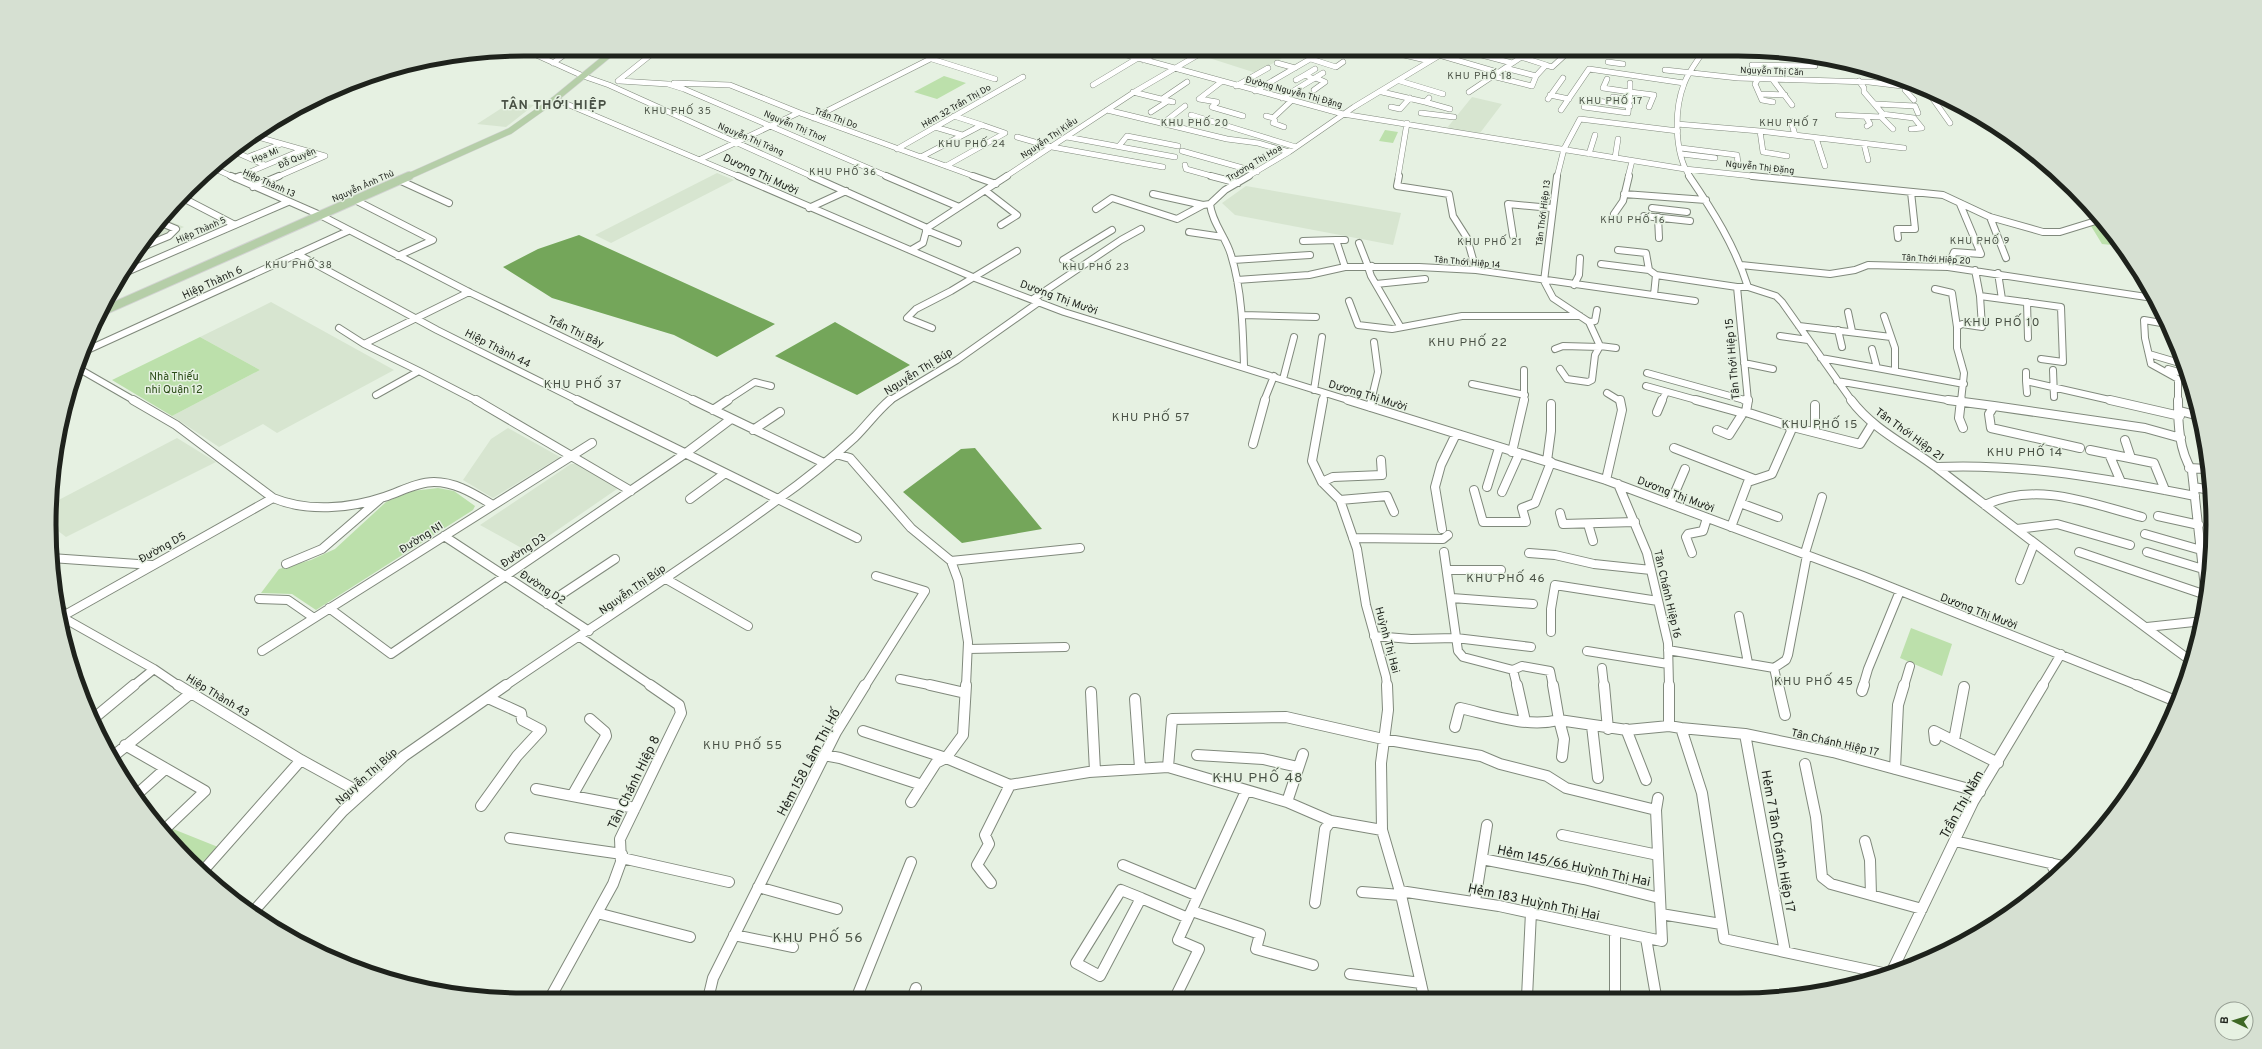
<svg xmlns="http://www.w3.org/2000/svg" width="2262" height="1049" font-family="Overpass,sans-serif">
<rect width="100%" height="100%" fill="#e6f1e2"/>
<!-- built -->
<path fill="#d7e5d0" d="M1214 49H1298L1256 73 1203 56Z
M1472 97 1502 104 1480 133 1447 128Z
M511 102 534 105 506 127 477 124Z
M717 173 734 180 611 243 595 235Z
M1246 186 1401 213 1393 245 1235 215 1222 203Z
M162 218 184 227 142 246Z
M271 302 394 370 277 433 263 424 219 447 172 416 260 370 200 337Z
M508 428 560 457 493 498 463 480 491 439Z
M177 438 216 462 66 537 49 524 51 504Z
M571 464H577L617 485V489L527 551 480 525Z"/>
<!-- green -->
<path fill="#bce0ab" d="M944 76 966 83 937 99 914 92Z
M1385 130 1398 132 1393 143 1379 141Z
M2103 224 2121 246 2102 244 2091 226Z
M200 337 260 370 172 416 112 380Z
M438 488 454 491 475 506 473 510 316 610 292 594 261 593 279 569 311 560 335 549 386 502 412 491Z
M1911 628 1952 644 1942 676 1900 658Z
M173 829 218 847 197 867 167 835Z"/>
<!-- water -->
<path fill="#74a65a" d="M579 235 775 324 717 357 674 335 552 298 503 267 538 249Z
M835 322 910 365 857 395 775 356Z
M975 448 1042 529 962 543 903 492 961 449Z"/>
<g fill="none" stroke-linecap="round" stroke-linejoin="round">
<defs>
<path id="minor-far3" d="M523 49 583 76 609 85 813 177
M1105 49 1343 114 1685 169 1762 177
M1349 49 1365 53 1372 49
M1378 49 1430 61
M1459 49 1512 63
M1639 51 1641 49
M497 52 504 55 517 50
M1439 55 1497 72
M1521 57 1546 65
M932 59 995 79
M1311 59 1336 67 1343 62
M1143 60 1165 49
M1608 62 1623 64
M553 63 572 49
M1277 63 1295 68
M1752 65 1815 66
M1505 68 1536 76 1546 65 1552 67 1565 55
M1665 70 1738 78 1869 82 1927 89
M1492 76 1532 86 1536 76
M1314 79 1305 75 1315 69
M1758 79 1755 84 1762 100 1773 102
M1296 80 1305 75
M1773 80 1792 105
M618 81 658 49
M620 81 668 84 684 89 889 177
M1400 81 1443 94
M1221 82 1199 99 1217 102 1212 107 1243 116
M674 83 730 85 800 113 976 177
M1630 83V92L1654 95 1649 107
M1093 85 1138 58
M1236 86 1268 68
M1906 87 1905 90 1914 100
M1926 89 1950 123
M1314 90 1325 82 1316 78
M1255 91 1317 55
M1133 92 1173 102
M1382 92 1425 102 1429 98
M1469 92 1529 52 1527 49
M1760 94 1785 95
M1550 95 1569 99
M1613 97 1631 100
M1282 98 1323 73
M555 99 740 177
M1162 99 1187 82
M1548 99 1563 78
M1585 99 1630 106
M1425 102 1450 109
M1876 104 1915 106 1918 113
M1391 107 1400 109 1410 98
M1584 107 1628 113 1630 92 1603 88 1607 79
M1107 110 1227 139 1258 143 1289 152
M1561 110 1589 69 1684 83
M1151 112 1168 101
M1421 113 1454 117
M1882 114 1914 118 1922 128 1911 129
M1191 115 1296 147
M1838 115 1881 117 1882 113 1864 92V88L1859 81
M954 116 982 125
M1266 116 1273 118 1291 101
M1866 117 1870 124 1867 126
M1881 117 1893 129
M813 118 942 53 933 49
M1273 118 1275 121 1273 123 1284 127
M1791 121 1795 135
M1986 121 1991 124
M1162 124 1185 106
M1677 124 1760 131 1904 148
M935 127 962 135
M1760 131 1763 152 1787 156
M254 136 325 156
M1017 137 1052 147 1163 167
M1067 137 1175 157
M1816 138 1825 166
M1864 144 1868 160
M1119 146 1127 136 1178 146
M1681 148 1737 155 1738 163
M897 149 1023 77
M233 151 265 165
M1182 151 1257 172
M1589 154 1595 135
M1682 154 1715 158
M248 157 281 144
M921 157 982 125 1005 133 946 166
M1615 158 1618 139
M701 159 798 113
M1185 165 1186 169 1215 177
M211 167 233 177
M238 177 302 150
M277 177 325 156
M1005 177 1136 91 1208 49
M1247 177 1289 152 1354 107 1450 49
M1398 177 1407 123
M1557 177 1564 149 1580 119 1678 131
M1628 177 1632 161
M1690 177C1674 153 1674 110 1684 84 1688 72 1698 60 1705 49"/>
<path id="minor-far2" d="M231 176 320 215 469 292 695 401
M738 176 975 278 1064 312 1351 401
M811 176 927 228
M886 176 959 207
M973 176 996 184
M1211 176 1238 183
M1399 176 1397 186 1449 194 1453 216 1467 238 1476 270
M1557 176 1544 281 1553 298 1589 322 1600 346 1616 348
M1689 176C1713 211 1735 246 1748 287L1776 296 1782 302 1852 401
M1752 176 1943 195 1990 217 2043 232H2060L2099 220
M235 178 240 176
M399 180 449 203
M253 187 279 176
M986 191 1017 215 1001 225
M1153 194 1203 205
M1624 194 1706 200
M181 197 235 225
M355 200 433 240 398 256
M809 208 846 191
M1652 208 1687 212
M1096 209 1112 198 1177 219 1203 205 1210 204
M1614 214 1623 201 1629 176
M1644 216 1690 221
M1658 217 1659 238
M1990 217 2006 258
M926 230 958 243
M1189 232 1223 237
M1513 236 1508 204 1551 208
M1898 238 1897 229H1915L1911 192
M1336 240H1345
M1303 241 1336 240 1345 267
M1359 243 1368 266
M140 248 169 236 176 229 159 222
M911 250 923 243 927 228 1007 176
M1618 250 1646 253 1649 270 1656 275
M297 254 437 330 579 401
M1233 260 1310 255
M1601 264 1649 270
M1741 265 1830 274 1855 270 1868 265 1948 267 2153 298
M1372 266 1369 270 1371 276 1400 326
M1948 267 1954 252 1981 254 1960 204
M1079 268 1063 260 1112 230
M1975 270 1980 296
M1998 273 2002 299
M122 274 288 202
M1237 280 1309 275 1345 267H1419L1476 270 1695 301
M1376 284 1425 279
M1574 285 1579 275 1580 258
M1935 289 1952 293 1957 327
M1654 295 1656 275 1737 287
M1033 299 1121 240 1141 229
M1349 301 1358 325 1392 329 1462 316H1580
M2027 302 2028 338
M1848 312 1852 331
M1242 315 1316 317
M1884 316 1895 348V371
M1589 322 1595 321 1597 310
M2167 324 2144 320 2145 338 2151 364 2178 379V401
M1799 326 1891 337
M339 328 364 344 469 292
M932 328 907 318 916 309 951 291 1017 251
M1838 330 1842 347
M1780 336 1808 340
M364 344 419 371
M1555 349 1563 346 1600 347
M1872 349 1877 368 1964 384
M83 352 348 231
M2149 354 2183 364
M1821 358 1877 368
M1744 363 1773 369
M1244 366C1243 330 1242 290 1231 255 1226 237 1212 223 1210 204L1225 190 1249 176
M76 367 135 401
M1560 369 1567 379 1588 382 1592 380 1595 355 1600 346
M2168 369 2186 374
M1524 370V401
M2053 370 2054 397
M2026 372V381
M1647 373 1748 401
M1283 379 1294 337
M1837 381 1953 401
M1472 384 1525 395
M1646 386 1700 401
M1314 390 1322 337
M1607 393 1620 401
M2027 393 2026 381 2114 401
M376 395 419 371 477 401
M726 401 755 382 771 386
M889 401 957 360 1039 302
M1264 401 1274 376
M1323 401 1324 393
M1371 401 1378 372 1374 342
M1662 401 1666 392
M1748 401 1737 287H1748
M1961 401 1964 373 1957 348V327L1962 324 1982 327 1980 296 2061 307 2063 362 2041 359"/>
<path id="minor-far1" d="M133 400 176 425 273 498C307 512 349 509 384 497 400 492 417 482 434 482 456 482 474 494 493 505
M476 400 631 491
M577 400 857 538
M693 400 824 463
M1323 400 1312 461 1322 482 1340 500 1357 549 1366 605 1386 677 1387 686
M1348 400 1606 480 1863 576 2139 686
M1696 400 1743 413 1746 412
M1745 400 1748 401
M1851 400C1874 431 1911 447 1941 471 2024 535 2106 599 2191 661
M1948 400 1994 406
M1961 400 1959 418 1963 428
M2110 400 2180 416
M2178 400C2178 425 2179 450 2192 471L2206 597
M1815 405V432
M1370 407 1372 400
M713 410 728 400
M2180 411 2199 416
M1657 412 1662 400
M1789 426 1860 444 1873 423
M753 430 780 412
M1717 430 1729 435 1743 413
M2125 440 2131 458
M1253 444 1265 400
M1674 448 1754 479
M2080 448 1991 428 1989 414 1994 406 2145 428 2181 438
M2090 450 2154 463 2165 490
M1512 452 1524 400
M836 454 850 458 911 528 951 561 958 580 968 642 966 686
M2109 454 2121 482
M1547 461 1551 431V404
M1936 467C2024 463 2109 479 2195 496
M2189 468 2208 469
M1606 480 1622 410 1620 400
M1322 482 1333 477 1382 475 1381 460
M1618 484 1647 553 1668 643 1669 686
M1487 487 1499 448
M2194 487 2210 490
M1474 490 1483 522H1526L1522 508 1535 503 1551 462
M1502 492 1519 454
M690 499 724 474
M1340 500 1387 496 1394 512
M1740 503 1778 517
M1670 504 1685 469
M1985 505C2038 481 2089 503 2142 517
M1560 513 1563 524 1635 522
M2158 516 2199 525
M1588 524 1593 541
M1731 527 1748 482 1772 474 1791 431 1789 426 1746 412 1748 400
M1442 529 1435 487 1441 465 1456 434
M2017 529 2057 524 2130 545
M2145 534 2201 550
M444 536 589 631
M1353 538 1443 539 1448 535
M1444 552 1458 651 1463 657 1513 670 1517 686
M2079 552 2206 595
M2147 552 2203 569
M1529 553 1555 555 1594 564 1651 570
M1692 553 1686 537 1688 534 1703 531 1707 518
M1805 553 1822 497
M51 558 152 565
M951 561 1080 548
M286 564 322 549 380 499
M1447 570H1501
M666 579 748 626
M2020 580 2034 544
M1452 598 1533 604
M259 599 288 600 314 618
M547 604 615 559
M58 608 62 610 63 616
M329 608 391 654 686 453 731 419
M60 616 154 669 179 686
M63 616 273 498
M1739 616 1748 663
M2147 627 2203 621
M1551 632V609L1555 585 1658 601
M1374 636 1411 639 1456 638 1531 647
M580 637 652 686
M968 649 1065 647
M1668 650 1774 668 1778 686
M262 651 592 443
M1587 651 1668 664
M1602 668 1604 686
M1774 668 1786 660 1788 655 1807 555
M1513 670 1522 666 1550 671 1553 686
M900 679 934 686
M133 686 154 669
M505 686C595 624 689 566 777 500 804 481 831 459 855 437 867 425 877 411 890 400
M865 686 925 591 876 576
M1863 686 1868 669 1900 591
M1904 686 1910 666
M2042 686 2061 654"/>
<path id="minor" d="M178 685 301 760 361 793
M930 685 965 693
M1387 685 1388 710 1381 763 1382 830 1401 895 1424 997
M1517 685 1525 721
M1553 685 1559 720 1627 730 1669 726
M1604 685 1608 729
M1669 685V726L1681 728 1702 793 1724 939 1883 973
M1778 685 1785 715
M2137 685 2178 702
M1862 691 1864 685
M1091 692 1095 771
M1135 699 1140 768
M93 719 134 685
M1592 726 1598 778
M1455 727 1460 708C1491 715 1527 728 1559 720L1564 739 1562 757
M1681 728 1745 734 1833 752 1980 792
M1626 729 1646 780
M863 731 946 758 1010 785 1089 772 1168 767 1287 802 1331 821 1382 830
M1745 734 1785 952
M1935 740 1934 731 1998 763
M1954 740 1964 687
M125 745 205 791 163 831
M824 755 840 758 922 785
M1197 755 1263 759 1298 767
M111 758 190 694
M1805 764 1816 817 1822 877 1831 884 1922 909
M1168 767 1172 719 1286 717 1383 739 1481 756 1500 764 1547 776 1566 788 1656 810 1662 941 1499 906 1400 891
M1895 769 1898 705 1904 685
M536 789 635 808
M135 796 164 770
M572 796 606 736 605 732 590 719
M911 802 936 763 946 758 963 735 966 685
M1287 802 1303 754
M481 806 517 756 541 730 522 720 521 713 488 698
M1656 810 1658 798
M1562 835 1658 855
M510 838 622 854
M1865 841 1870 860 1871 895
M1955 841 2063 866
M622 858 729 882
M1482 859 1584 879 1659 898
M2051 863 2056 873
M1123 865 1198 896
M202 872 301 760
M991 883 977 865 989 844 985 835 1010 785
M758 887 837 909
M1121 890 1141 898 1100 976 1076 963Z
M1362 892 1401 895
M1141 898 1188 918
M1475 901 1487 825
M1315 903 1325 829 1331 821
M1192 911 1260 934 1256 949 1313 965
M253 912 343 811 404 756 506 685
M597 913 690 937
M1661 914 1721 924
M1615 933V996
M734 935 793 947
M1646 938 1656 996
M1892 971 1973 802 2043 685
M1350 974 1421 983
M552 995 570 1000
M1527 997 1531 912
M1175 998 1199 949 1178 940 1246 791
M708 999 713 978 836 732 865 685
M856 999 911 862
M912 999 916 988
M549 1000 613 884 621 862 620 839 681 713 679 705 650 685"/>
<path id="major-far1" d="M407 177 510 131 555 99 616 49"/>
<path id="major" d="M101 312 409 176"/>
</defs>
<!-- minor-far3 casing -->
<use href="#minor-far3" stroke="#80897c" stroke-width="6"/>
<!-- minor-far2 casing -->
<use href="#minor-far2" stroke="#80897c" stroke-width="8"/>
<!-- minor-far1 casing -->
<use href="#minor-far1" stroke="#80897c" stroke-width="10"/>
<!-- minor casing -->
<use href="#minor" stroke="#80897c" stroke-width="12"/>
<!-- major-far1 casing -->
<use href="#major-far1" stroke="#d2d3d2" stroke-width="7"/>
<!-- major casing -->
<use href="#major" stroke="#d2d3d2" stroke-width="10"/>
<!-- minor-far3 -->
<use href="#minor-far3" stroke="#fff" stroke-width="5"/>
<!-- minor-far2 -->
<use href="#minor-far2" stroke="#fff" stroke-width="6"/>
<!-- minor-far1 -->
<use href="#minor-far1" stroke="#fff" stroke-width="8"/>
<!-- minor -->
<use href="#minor" stroke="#fff" stroke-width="10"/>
<!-- major-far1 -->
<use href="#major-far1" stroke="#b5cea8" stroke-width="6"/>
<!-- major -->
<use href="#major" stroke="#b5cea8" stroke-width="8"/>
</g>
<g text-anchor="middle" stroke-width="3" stroke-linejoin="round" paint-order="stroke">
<!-- far-street labels -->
<g font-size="9" fill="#1e221c" stroke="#e6f1e2">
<text transform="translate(1772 71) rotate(2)" y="3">Nguyễn Thị Căn</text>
<text transform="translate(1294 92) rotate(15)" y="3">Đường Nguyễn Thị Đặng</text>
<text transform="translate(956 106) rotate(-30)" y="3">Hẻm 32 Trần Thị Do</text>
<text transform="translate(836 118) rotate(20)" y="3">Trần Thị Do</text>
<text transform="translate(795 126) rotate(23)" y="3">Nguyễn Thị Thơi</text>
<text transform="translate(1049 138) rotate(-34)" y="3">Nguyễn Thị Kiểu</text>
<text transform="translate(751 139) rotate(23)" y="3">Nguyễn Thị Tràng</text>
<text transform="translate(265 155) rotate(-22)" y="3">Họa Mi</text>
<text transform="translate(297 158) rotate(-23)" y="3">Đỗ Quyên</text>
<text transform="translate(1254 163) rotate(-31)" y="3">Trương Thị Hoa</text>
<text transform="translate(1760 167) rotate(6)" y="3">Nguyễn Thị Đặng</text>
<text transform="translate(269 183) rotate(24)" y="3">Hiệp Thành 13</text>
<text transform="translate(363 186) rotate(-24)" y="3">Nguyễn Ảnh Thủ</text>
<text transform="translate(1543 213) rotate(-83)" y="3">Tân Thới Hiệp 13</text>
<text transform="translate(201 230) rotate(-24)" y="3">Hiệp Thành 5</text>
<text transform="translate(1936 259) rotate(3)" y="3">Tân Thới Hiệp 20</text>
<text transform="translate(1467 262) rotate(5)" y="3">Tân Thới Hiệp 14</text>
</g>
<!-- far-neighbourhood labels -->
<g font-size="10" letter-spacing="1" fill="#495145" stroke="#e6f1e2">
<text x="1480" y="79">KHU PHỐ 18</text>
<text x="1611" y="104">KHU PHỐ 17</text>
<text x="678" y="114">KHU PHỐ 35</text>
<text x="1195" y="126">KHU PHỐ 20</text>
<text x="1789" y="126">KHU PHỐ 7</text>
<text x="972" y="147">KHU PHỐ 24</text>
<text x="843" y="175">KHU PHỐ 36</text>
<text x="1633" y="223">KHU PHỐ 16</text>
<text x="1980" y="244">KHU PHỐ 9</text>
<text x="1490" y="245">KHU PHỐ 21</text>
<text x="299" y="268">KHU PHỐ 38</text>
<text x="1096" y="270">KHU PHỐ 23</text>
</g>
<!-- street labels -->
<g font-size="11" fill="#1e221c" stroke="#e6f1e2">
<text transform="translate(761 174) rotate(25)" y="4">Dương Thị Mười</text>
<text transform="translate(212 282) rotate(-25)" y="4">Hiệp Thành 6</text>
<text transform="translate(1059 297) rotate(20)" y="4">Dương Thị Mười</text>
<text transform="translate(576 331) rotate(25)" y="4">Trần Thị Bảy</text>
<text transform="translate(498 348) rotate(27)" y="4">Hiệp Thành 44</text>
<text transform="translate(1732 359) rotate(-95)" y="4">Tân Thới Hiệp 15</text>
<text transform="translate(918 371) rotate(-32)" y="4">Nguyễn Thị Búp</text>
<text transform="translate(1368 395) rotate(17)" y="4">Dương Thị Mười</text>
<text transform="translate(1910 434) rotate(36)" y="4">Tân Thới Hiệp 21</text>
<text transform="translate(1676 494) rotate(21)" y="4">Dương Thị Mười</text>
<text transform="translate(421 537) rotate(-32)" y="4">Đường N1</text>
<text transform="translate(162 547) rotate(-29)" y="4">Đường D5</text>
<text transform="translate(523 550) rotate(-34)" y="4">Đường D3</text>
<text transform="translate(543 587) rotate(33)" y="4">Đường D2</text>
<text transform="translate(632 589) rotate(-35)" y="4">Nguyễn Thị Búp</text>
<text transform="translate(1668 594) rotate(77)" y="4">Tân Chánh Hiệp 16</text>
<text transform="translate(1979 611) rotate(21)" y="4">Dương Thị Mười</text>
<text transform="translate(1388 640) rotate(75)" y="4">Huỳnh Thị Hai</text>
<text transform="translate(218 695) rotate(31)" y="4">Hiệp Thành 43</text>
<text transform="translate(1835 742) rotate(13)" y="4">Tân Chánh Hiệp 17</text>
<text transform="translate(366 776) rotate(-42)" y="4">Nguyễn Thị Búp</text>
</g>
<!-- park labels -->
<g font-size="11" fill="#2b4c17" stroke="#e6f1e2">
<text x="174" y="380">Nhà Thiếu<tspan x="174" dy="13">nhi Quận 12</tspan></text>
</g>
<!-- neighbourhood labels -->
<g font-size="12" letter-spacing="1" fill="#495145" stroke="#e6f1e2">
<text x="2002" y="326">KHU PHỐ 10</text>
<text x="1468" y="346">KHU PHỐ 22</text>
<text x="583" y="388">KHU PHỐ 37</text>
<text x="1151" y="421">KHU PHỐ 57</text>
<text x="1820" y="428">KHU PHỐ 15</text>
<text x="2025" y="456">KHU PHỐ 14</text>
<text x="1506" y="582">KHU PHỐ 46</text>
<text x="1814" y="685">KHU PHỐ 45</text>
<text x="743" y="749">KHU PHỐ 55</text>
</g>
<!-- far-district labels -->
<g font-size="13" font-weight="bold" letter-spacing="1" fill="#495145" stroke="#e6f1e2">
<text x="554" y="109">TÂN THỚI HIỆP</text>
</g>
<!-- near-street labels -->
<g font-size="13" fill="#1e221c" stroke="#e6f1e2">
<text transform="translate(808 762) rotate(-62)" y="5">Hẻm 158 Lâm Thị Hố</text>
<text transform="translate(633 782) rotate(-64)" y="5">Tân Chánh Hiệp 8</text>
<text transform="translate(1961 804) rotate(-61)" y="5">Trần Thị Năm</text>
<text transform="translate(1779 841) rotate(80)" y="5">Hẻm 7 Tân Chánh Hiệp 17</text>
<text transform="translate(1574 865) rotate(12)" y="5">Hẻm 145/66 Huỳnh Thị Hai</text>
<text transform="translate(1534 901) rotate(12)" y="5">Hẻm 183 Huỳnh Thị Hai</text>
</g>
<!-- near-neighbourhood labels -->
<g font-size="14" letter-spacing="1" fill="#495145" stroke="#e6f1e2">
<text x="1258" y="782">KHU PHỐ 48</text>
<text x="818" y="942">KHU PHỐ 56</text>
</g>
</g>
<!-- crop -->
<path d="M0 0H2262V1049H0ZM524 56H1738A468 468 0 0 1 2206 524V525A468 468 0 0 1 1738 993H524A468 468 0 0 1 56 525V524A468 468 0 0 1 524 56Z" fill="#d6e0d2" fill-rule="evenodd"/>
<path fill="none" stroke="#1e221c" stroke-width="5" d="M524 56H1738A468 468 0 0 1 2206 524V525A468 468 0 0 1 1738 993H524A468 468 0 0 1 56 525V524A468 468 0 0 1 524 56Z"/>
<!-- north arrow -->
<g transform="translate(2234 1021) rotate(274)"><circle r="19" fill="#e6f1e2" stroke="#969e93"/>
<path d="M0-3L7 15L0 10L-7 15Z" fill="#3e6825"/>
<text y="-6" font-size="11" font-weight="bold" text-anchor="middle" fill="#1e221c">B</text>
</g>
</svg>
